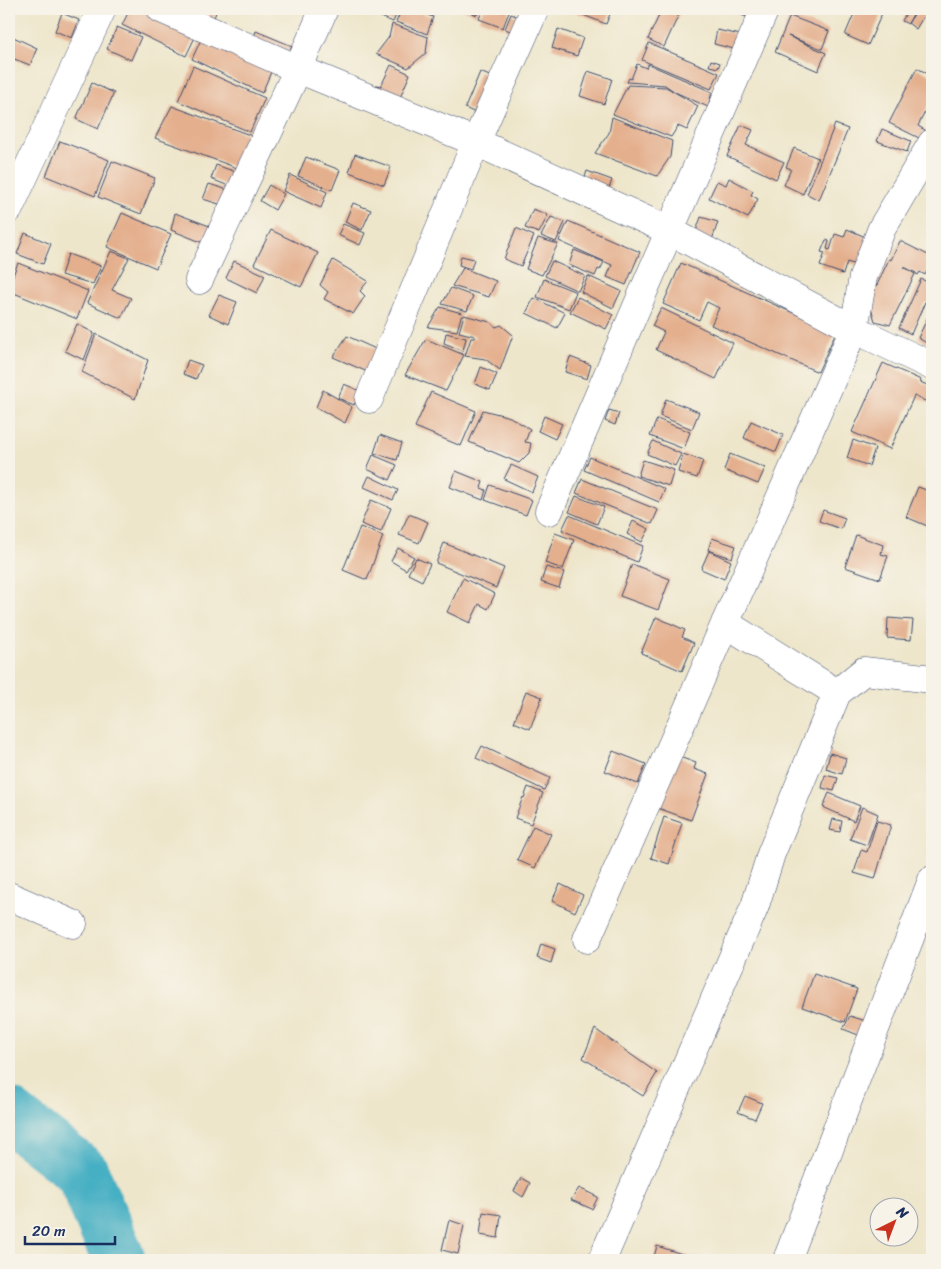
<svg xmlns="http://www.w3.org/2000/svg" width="941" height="1269" font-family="Sriracha,sans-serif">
<rect width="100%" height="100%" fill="#f7f3e8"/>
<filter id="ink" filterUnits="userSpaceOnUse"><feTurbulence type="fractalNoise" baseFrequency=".02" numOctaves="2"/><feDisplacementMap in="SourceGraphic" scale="10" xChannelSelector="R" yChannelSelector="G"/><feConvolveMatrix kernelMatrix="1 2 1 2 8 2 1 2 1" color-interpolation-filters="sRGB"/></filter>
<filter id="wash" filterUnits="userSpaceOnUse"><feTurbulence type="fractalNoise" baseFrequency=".0096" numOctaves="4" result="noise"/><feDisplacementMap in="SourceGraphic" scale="20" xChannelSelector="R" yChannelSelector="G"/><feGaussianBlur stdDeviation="1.12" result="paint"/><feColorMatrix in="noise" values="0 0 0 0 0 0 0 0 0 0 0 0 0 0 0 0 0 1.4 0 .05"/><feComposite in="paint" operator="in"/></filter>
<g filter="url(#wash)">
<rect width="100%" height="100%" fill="#eee6cb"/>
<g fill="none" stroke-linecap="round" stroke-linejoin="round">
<!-- river -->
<path stroke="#44afc3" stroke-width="54" d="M9 1115 82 1172 119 1260"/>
</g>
<g id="blocks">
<!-- building -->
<path fill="#e4af8d" d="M130 9H156L199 29 186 56 122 25Z
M178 9H217L211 27Z
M362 9H399L393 22Z
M402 9H412L433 17 427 34 396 22Z
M419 9H436L434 15Z
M462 9H479L477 15Z
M483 9H510L503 28 479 19Z
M568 9H612L606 24Z
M662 9H672L680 12 664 47 648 39Z
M727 9H753L749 18Z
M856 9H878L883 11 868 45 845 35Z
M908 9 915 10 908 24 902 21Z
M918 9 925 14 916 29 908 23Z
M62 13 79 20 72 38 55 31Z
M511 14 523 19 518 34 505 29Z
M790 16 829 31 822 49 788 36 826 53 818 71 775 52Z
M392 24 428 37 426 53 408 68 376 54 389 37Z
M117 27 141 37 131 60 107 49Z
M558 29 583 38 577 56 552 48Z
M717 30 741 35 738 50 714 44Z
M256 31 292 46 286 60 251 45Z
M204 33 274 65 262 93 192 59Z
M9 35 37 48 30 65 9 57Z
M649 43 719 73 711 89 642 60Z
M711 60 720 63 718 68 709 66Z
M637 64 646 68 648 64 712 92 708 107 675 92 665 85 627 82 629 78 631 79Z
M391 65 410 74 397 105 372 95 376 85 381 86Z
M193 66 265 98 250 132 178 101Z
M917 68 932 76V98L918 126 925 130 921 139 889 123Z
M588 71 612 79 604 104 580 96Z
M480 72 497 79 482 116 465 108Z
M92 83 114 93 98 129 76 119Z
M628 85 666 87 698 106 687 130 678 126 671 137 613 114Z
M172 106 255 137 240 169 155 138Z
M612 117 672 141 670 157 657 176 595 153 609 133Z
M835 124 848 129 819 200 807 194Z
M741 125 753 130 746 145 784 162 776 179 727 156Z
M882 129 911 141 907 152 877 141Z
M60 141 109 160 95 196 46 176Z
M794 148 818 158 803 194 784 185 791 169 786 167Z
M355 154 391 167 384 185 349 172Z
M306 157 340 170 332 190 298 176Z
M112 161 155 178 141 214 98 197Z
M216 165 236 172 229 186 211 179Z
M587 171 612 180 606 197 581 188Z
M290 175 327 192 321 208 283 191Z
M729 178 753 191 751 195 758 199 748 218 709 198 717 181 726 185Z
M209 184 228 190 222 205 203 199Z
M269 185 284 194 275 210 260 201Z
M353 203 371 210 362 230 345 222Z
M533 209 548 215 539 233 525 228Z
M122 213 171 234 156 268 107 247Z
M175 213 212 227 206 244 171 230Z
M551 217 565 222 556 242 541 236Z
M701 217 718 222 712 240 695 234Z
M568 221 640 252 626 285 607 277 612 265 559 241Z
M343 224 365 233 360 245 338 235Z
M516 228 534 236 521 266 504 259Z
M847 229 870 239 860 266 847 262 843 274 820 266 825 253 821 252 826 240 829 241 827 249 830 250 835 234 844 237Z
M271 230 318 253 301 287 254 264Z
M25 233 51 244 43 264 17 254Z
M538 238 558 244 542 275 526 269Z
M900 241 932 257V260L925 275 920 272 918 275 916 274V273L904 267 915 274 890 325 875 321 869 302 889 259 891 260Z
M574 250 604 262 600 270 598 269 595 276 569 265Z
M111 251 129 258 112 290 131 298 121 318 87 303Z
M68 254 101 266 93 284 61 275Z
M461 256 474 259 471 269 459 265Z
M333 260 368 281 360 291 365 296 353 314 324 299 328 292 320 285Z
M234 261 265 275 257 293 226 278Z
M552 261 585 276 578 291 545 276Z
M18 263 88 291 77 319 9 291V285Z
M681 263 836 332 818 372 711 325 719 308 707 302 699 320 663 304Z
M463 268 496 281 489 297 452 286Z
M588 276 621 291 613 308 581 292Z
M544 279 576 292 569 309 537 297Z
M921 279 932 284V301L930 305 925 302 911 334 899 328Z
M451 288 473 296 467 311 442 304Z
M219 295 237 302 228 324 209 315Z
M578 297 613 315 606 329 570 312Z
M534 298 565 313 557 328 526 313Z
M440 307 462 313 457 331 428 327Z
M661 308 733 343 716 379 656 350 664 332 652 326Z
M932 308V346L918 338Z
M464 315 490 322 496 327 501 325 513 335 500 370 485 359 465 356 471 338H475V336L459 332Z
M77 324 94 333 84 360 65 351Z
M446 333 466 338 463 351 444 343Z
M96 334 148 360 135 399 82 372Z
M347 336 380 351 370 373 333 357Z
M426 339 464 355 446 391 405 375Z
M570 357 591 365 587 379 565 372Z
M188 360 202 365 196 379 183 374Z
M883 363 921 380 920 382 932 387V404L914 396 890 449 852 432Z
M481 367 497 374 490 390 475 384Z
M344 384 360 391 354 405 338 398Z
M323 390 352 407 345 423 316 407Z
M431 392 476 411 461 446 415 427Z
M666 399 699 412 692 429 660 416Z
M483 410 510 417 530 429 525 442 531 443 529 453 519 463 469 442Z
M609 410 619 413 615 425 605 421Z
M544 416 562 424 555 439 538 431Z
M657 419 690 432 684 449 650 436Z
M751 421 783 435 776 452 744 438Z
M380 435 402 443 397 460 374 453Z
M853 440 875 448 869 466 847 458Z
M653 441 681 454 675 466 647 454Z
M683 454 703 461 697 478 678 472Z
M730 454 765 468 758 484 724 470Z
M373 455 397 465 390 480 367 469Z
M590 457 665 489 659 502 584 470Z
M643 460 674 470 669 486 638 476Z
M511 465 538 477 532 492 504 479Z
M456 471 483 482 481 488 486 490 483 500 450 487Z
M369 476 398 490 393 500 364 487Z
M582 479 658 510 652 524 576 493Z
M490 485 532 500 526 515 485 500Z
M918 487 932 492V528L906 517Z
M576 496 604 507 597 524 569 512Z
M371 500 391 508 381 532 361 524Z
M823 510 845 518 841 529 819 521Z
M409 514 428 522 419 543 399 535Z
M569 515 643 546 637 562 562 530Z
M633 521 649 529 642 542 627 534Z
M360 527 383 536 367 580 343 570Z
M555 533 574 540 563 569 545 563Z
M856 535 883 545 881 554 888 556 880 579 845 567Z
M712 538 736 546 732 558 708 550Z
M444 543 504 568 496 588 436 563Z
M398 548 414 557 406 570 391 561Z
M709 551 731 561 724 579 701 569Z
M416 558 430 564 422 581 408 574Z
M632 564 670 579 658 610 620 596Z
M546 567 564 572 559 588 541 582Z
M463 578 495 594 488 609 479 604 470 623 447 612Z
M656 617 685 630 682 637 694 643 682 671 641 653Z
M888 618 913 620 911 640 887 638Z
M526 691 542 697 530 729 514 722Z
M482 746 550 778 544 790 476 758Z
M613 751 646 764 638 784 605 771Z
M830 753 846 758 842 774 826 769Z
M674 755 696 763 694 769 708 774 691 820 655 807Z
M825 775 838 778 834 791 822 788Z
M528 787 543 793 531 824 515 818 523 797 524 798Z
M829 793 860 806 854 821 823 807Z
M862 807 878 814 867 845 850 839Z
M664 817 682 823 669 864 651 858Z
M833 819 842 821 840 832 830 830Z
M877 821 891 825 875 879 854 873 861 850 867 852Z
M533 826 551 834 535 868 517 860Z
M560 884 583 895 575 912 552 901Z
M541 944 555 949 551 963 537 958Z
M814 974 857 989 845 1022 802 1007Z
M850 1016 866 1021 861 1036 843 1029Z
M595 1029 657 1073 643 1096 583 1058Z
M745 1096 762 1103 755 1119 738 1112Z
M521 1178 530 1183 523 1197 514 1191Z
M579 1188 598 1197 592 1209 571 1200Z
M483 1212 501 1215 498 1238 480 1235Z
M449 1220 464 1225 458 1254 442 1250Z
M657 1246 701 1260H653Z"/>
</g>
</g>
<g filter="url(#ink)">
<use href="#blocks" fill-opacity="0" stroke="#3b4a6e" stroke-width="1"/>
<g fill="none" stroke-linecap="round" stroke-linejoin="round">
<defs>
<path id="minor" d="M161 9 298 69 476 142 670 231 854 329 932 366
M9 209 102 9
M199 280 298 69 324 9
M369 399 476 142 535 9
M549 511 765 9
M725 623 837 693 864 671 932 679
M9 896 73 924
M587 939 854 329 863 277 882 228 932 143
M602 1260 755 906 771 854 837 693
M787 1260 932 880"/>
</defs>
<!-- minor casing -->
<use href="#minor" stroke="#3b4a6e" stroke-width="29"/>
<!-- minor -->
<use href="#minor" stroke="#fff" stroke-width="28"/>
</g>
</g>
<!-- margin -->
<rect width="941" height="1269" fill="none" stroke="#f7f3e8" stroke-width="30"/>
<!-- north arrow -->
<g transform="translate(894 1222) rotate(42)"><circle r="24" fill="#f7f3e8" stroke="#9fa5b1"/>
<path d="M0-4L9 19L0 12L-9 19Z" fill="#c8321e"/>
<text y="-8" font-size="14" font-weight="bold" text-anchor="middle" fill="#1b2f5e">N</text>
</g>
<!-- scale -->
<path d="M25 1236v8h90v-8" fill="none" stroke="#1b2f5e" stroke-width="2.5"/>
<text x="32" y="1236" font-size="15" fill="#1b2f5e" stroke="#f7f3e8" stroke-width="4" paint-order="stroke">20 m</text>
</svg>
